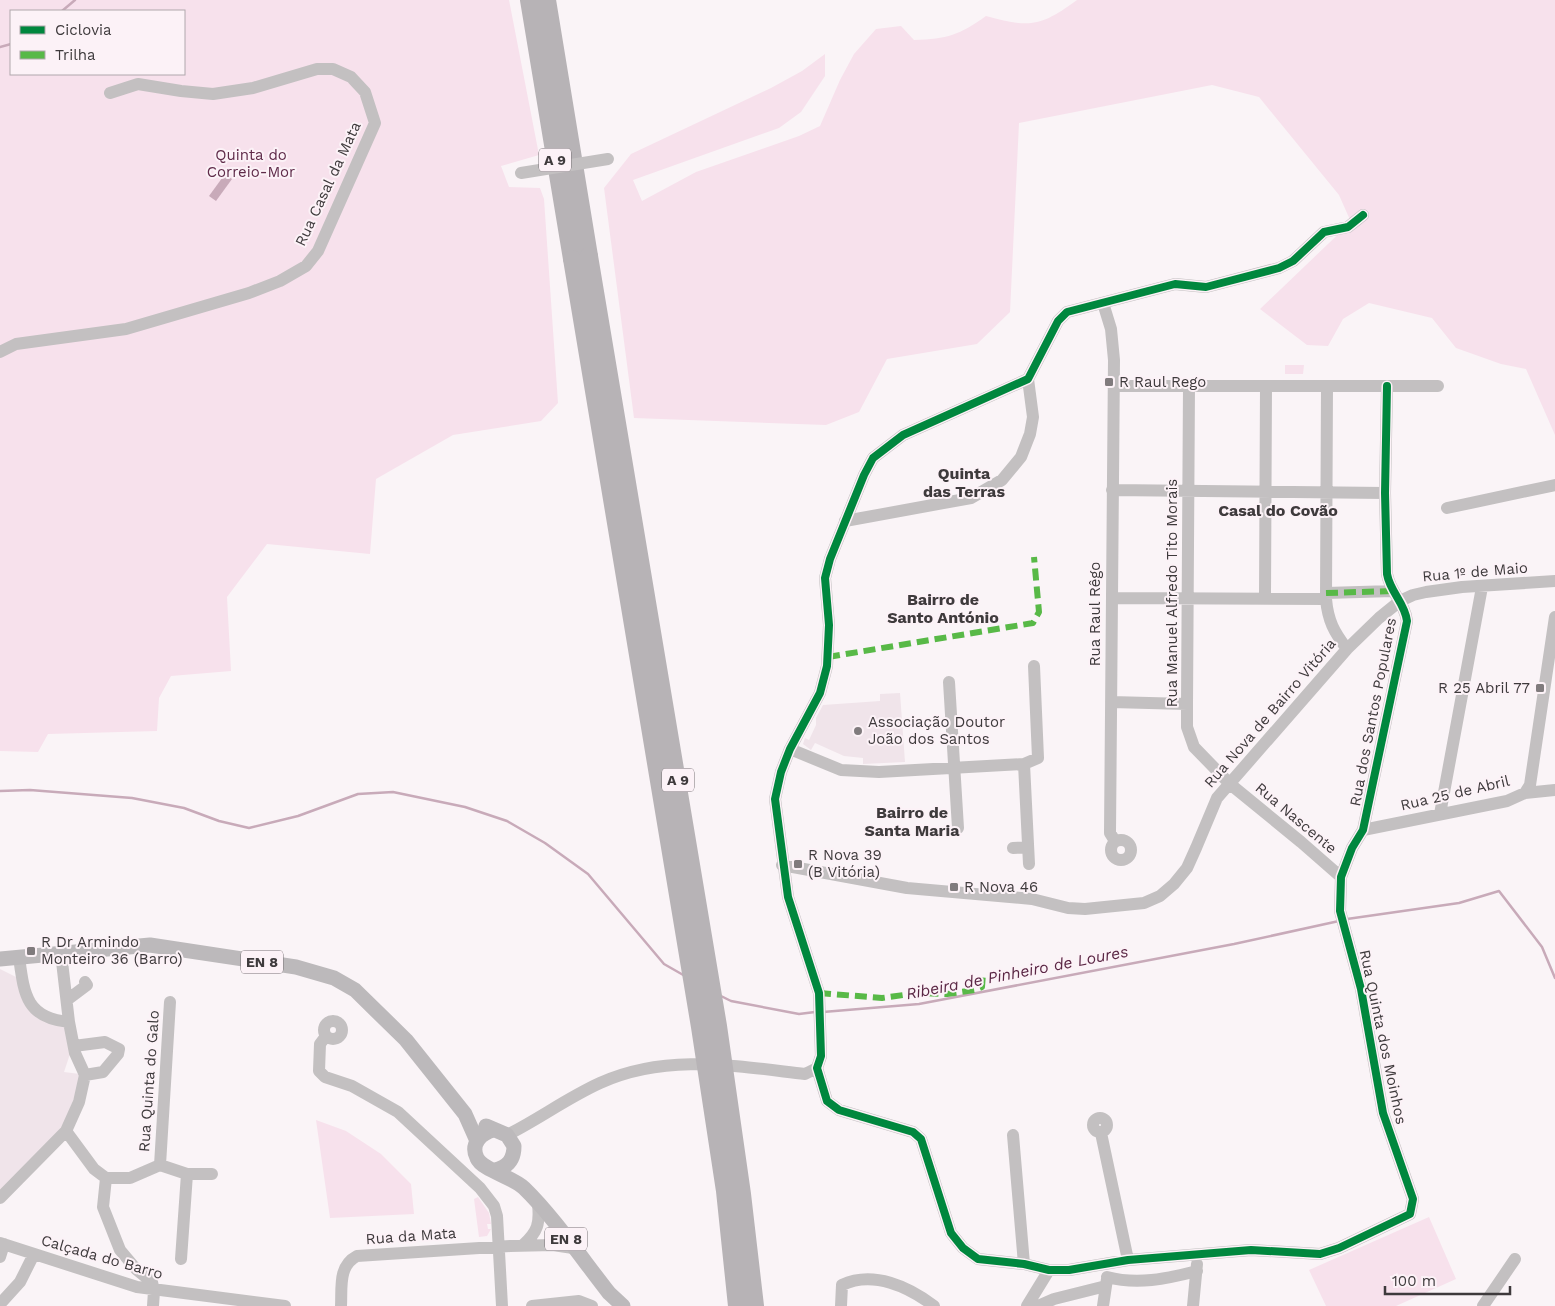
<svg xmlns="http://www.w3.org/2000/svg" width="1555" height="1306" font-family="'Work Sans',sans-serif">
<rect width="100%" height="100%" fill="#faf4f7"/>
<!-- built -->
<path fill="#f0e4ea" d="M900 693 905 762 863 764V758L844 756 815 743 811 750 803 744 805 738 809 740 816 725V718L823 705 880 701V694Z
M0 969 16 977 25 1004 67 1027 72 1048 64 1072 80 1074 76 1093 60 1134 0 1194Z"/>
<!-- green -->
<path fill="#f7e1ec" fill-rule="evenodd" d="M0 0H509L539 155 501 166 509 187 540 188 544 199 558 403 541 421 453 435 376 479 370 554 267 544 227 597 231 671 171 676 159 698 157 731 48 734 38 752 0 751ZM11 11H184V74H11Z
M1077 0H1555V435L1526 369 1501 364 1456 348 1432 318 1369 303 1343 319 1328 346 1307 345 1260 309 1351 222 1339 195 1259 97 1212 85 1019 123 1010 312 977 344 887 359 859 412 826 425 634 418 604 188 631 154 771 88 802 71 825 54V76L801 112 779 128 633 180 642 201 696 172 799 136 820 126 840 80 854 54 876 29 901 26 914 40C948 39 959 35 986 16 1030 28 1040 27 1077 0Z
M1285 365H1304L1303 374H1285Z
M316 1120 346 1131 381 1154 411 1184 414 1214 330 1218Z
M478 1197 489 1213 491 1224H487L488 1229H491L487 1236 479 1237 474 1199Z
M1429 1217 1456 1279 1396 1306H1326L1309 1270Z"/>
<!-- water -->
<path fill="#c8aab9" d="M225 174 232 179 216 201 209 196Z"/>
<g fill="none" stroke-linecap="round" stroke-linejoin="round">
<!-- stream -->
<path stroke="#c8aab9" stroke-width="2.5" d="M62 11 75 0
M0 47 11 44
M0 791 30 790 132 798 184 808 219 821 249 828 298 816 358 794 393 792 465 807 507 821 545 843 588 874 664 964 685 976
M1347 919 1459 903 1499 891 1542 947 1555 978
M721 996 731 1001 799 1014 815 1012
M823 1012 919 1004 1234 944 1339 921"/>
<!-- minor -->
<path stroke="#c3c0c1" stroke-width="12" d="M1363 215 1348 227 1324 232 1293 261 1279 268 1206 287 1175 284 1067 312 1058 321 1028 379 903 435 873 458 864 475 830 559 825 578 829 625 827 666 820 693 790 749 781 772 775 799 788 897 819 993 821 1056 817 1068 827 1101 839 1110 913 1132 921 1139 951 1233 963 1248 978 1259 1024 1264 1049 1270H1069L1128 1260 1251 1250 1320 1254 1339 1248 1410 1214 1413 1199 1383 1113 1361 989 1340 911 1341 877 1352 848 1363 830 1407 621C1405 603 1390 592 1387 574L1385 493 1387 386
M1103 303 1111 329 1114 360 1110 833 1115 841
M0 352 16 344 126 329 249 293 280 281 306 266 318 251 375 123 365 92 351 77 333 69H317L253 88 213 94 181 91 138 84 110 93
M1113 386H1438
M1189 386 1187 704V727L1194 747 1230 784 1301 842 1341 877
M1327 386 1326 599C1328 621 1334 632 1347 649
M1112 490 1385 493
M1447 508 1555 485
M845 521 971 498 1002 480 1021 457 1030 434 1033 417 1028 379
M1326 593 1393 591
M1112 598 1326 599
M1265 598 1266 386
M949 682 958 828
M1111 702 1187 704
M790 749 841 770 879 772 1024 764
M1525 793 1555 790
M1440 814 1482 587
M1363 830 1507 801 1525 793 1530 785 1555 617
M1111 850a10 10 0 1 1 20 0a10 10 0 1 1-20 0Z
M1013 848 1028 847
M1029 864 1024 764 1038 758 1034 666
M782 865 907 888 1032 899 1068 908 1085 909 1144 903 1160 896 1174 884 1187 868 1196 848 1217 798 1347 649 1379 618 1400 601 1413 595 1426 592 1462 587 1555 581
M19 957C24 994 26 1018 69 1022
M67 1000 87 985 85 982
M324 1030a9 9 0 1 1 18 0a9 9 0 1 1-18 0Z
M326 1036 320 1044 319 1071 325 1077 352 1086 398 1112 480 1188 494 1206 497 1216 502 1306
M74 1046 105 1042 119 1049 118 1054 103 1072 85 1075
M1093 1125a7 7 0 1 1 14 0a7 7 0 1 1-14 0Z
M66 1131 94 1169 106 1178 103 1207 120 1250 136 1269 152 1282 154 1291 153 1306
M1101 1133 1128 1260
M507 1135C539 1119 567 1098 600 1083 666 1053 736 1066 805 1074L817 1068
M1013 1135 1024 1264
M160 1165 187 1174 181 1259
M187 1174H212
M106 1178H130L160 1165 170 1002
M0 1198 66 1131 79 1102 85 1075 75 1053 69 1022 61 953
M0 1243 137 1287 285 1306
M523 1245C538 1232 540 1223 538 1204
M0 1257 4 1244
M1107 1277C1137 1285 1166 1279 1197 1271
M0 1304 20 1282 34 1254
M341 1306C342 1287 338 1266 357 1256L510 1246 553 1245 573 1248
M532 1306 579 1301 592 1306
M841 1306 842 1285C873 1270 909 1287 934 1306
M1027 1306 1049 1270
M1038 1306 1054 1299 1106 1286
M1103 1306 1107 1279
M1193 1306 1197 1264
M1483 1306 1515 1259"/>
<!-- major -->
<path stroke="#bcb9bb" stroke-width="15" d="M0 959 150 945 296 967 334 978 355 990 406 1040 465 1114 477 1141
M486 1126 507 1135 514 1146C514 1159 508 1167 495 1170
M494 1130C481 1133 470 1144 477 1158 482 1170 513 1177 524 1188 553 1216 583 1260 609 1293L623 1306"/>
<!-- highway -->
<path stroke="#b7b3b6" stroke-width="18" d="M529 0 572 259
M547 0 589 256"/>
<!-- minor-bridge -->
<path stroke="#c3c0c1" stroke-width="12" d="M521 173 608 159"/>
<!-- highway-bridge -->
<path stroke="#b7b3b6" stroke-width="18" d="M589 256 718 1026 742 1194 755 1306
M572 259 700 1027 725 1191 737 1306"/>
<!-- quiet -->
<path stroke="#58b947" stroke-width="6" stroke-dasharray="12 6" stroke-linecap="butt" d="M1326 593 1393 591
M828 657 1033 623 1039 612 1034 557
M819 993 882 998 918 993 947 994 975 990 982 987 983 973"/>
<defs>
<path id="cycleway" d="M1363 215 1348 227 1324 232 1293 261 1279 268 1206 287 1175 284 1067 312 1058 321 1028 379 903 435 873 458 864 475 830 559 825 578 829 625 827 666 820 693 790 749 781 772 775 799 788 897 819 993 821 1056 817 1068 827 1101 839 1110 913 1132 921 1139 951 1233 963 1248 978 1259 1024 1264 1049 1270H1069L1128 1260 1251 1250 1320 1254 1339 1248 1410 1214 1413 1199 1383 1113 1361 989 1340 911 1341 877 1352 848 1363 830 1407 621C1405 603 1390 592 1387 574L1385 493 1387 386"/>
</defs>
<!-- cycleway casing -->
<use href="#cycleway" stroke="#fcf2f7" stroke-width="11"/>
<!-- cycleway -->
<use href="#cycleway" stroke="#00873e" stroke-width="8"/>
</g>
<!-- markers -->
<g fill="#807b7d" stroke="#fcf2f7" stroke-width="2">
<rect x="1104" y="377" width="10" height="10" rx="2.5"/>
<rect x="1535" y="683" width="10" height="10" rx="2.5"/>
<circle cx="858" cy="731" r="5"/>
<rect x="793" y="859" width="10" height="10" rx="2.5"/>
<rect x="949" y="882" width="10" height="10" rx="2.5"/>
<rect x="26" y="946" width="10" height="10" rx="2.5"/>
</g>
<g text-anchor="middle" stroke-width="4" stroke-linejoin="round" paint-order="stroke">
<!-- shield labels -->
<g fill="#fcf2f7" stroke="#777174" stroke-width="1">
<rect x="539" y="148.5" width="32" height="23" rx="4"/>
<rect x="662" y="768.5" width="32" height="23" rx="4"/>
<rect x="241" y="950.5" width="42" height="23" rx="4"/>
<rect x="545" y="1227.5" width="42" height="23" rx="4"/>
</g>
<g font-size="14" font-weight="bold" fill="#3e3a3c">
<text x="555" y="165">A 9</text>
<text x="678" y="785">A 9</text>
<text x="262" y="967">EN 8</text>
<text x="566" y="1244">EN 8</text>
</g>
<!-- park labels -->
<g font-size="15" fill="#5f2b49" stroke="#fcf2f7">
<text x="251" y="160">Quinta do<tspan x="251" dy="17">Correio-Mor</tspan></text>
</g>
<!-- street labels -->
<g font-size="15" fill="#3e3a3c" stroke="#fcf2f7">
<text transform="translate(328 184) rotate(-65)" y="5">Rua Casal da Mata</text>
<text transform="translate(1475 572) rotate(-5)" y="5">Rua 1º de Maio</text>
<text transform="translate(1172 593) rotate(-90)" y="5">Rua Manuel Alfredo Tito Morais</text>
<text transform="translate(1095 614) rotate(-90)" y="5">Rua Raul Rêgo</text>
<text transform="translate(1373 712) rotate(-79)" y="5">Rua dos Santos Populares</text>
<text transform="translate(1270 713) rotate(-49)" y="5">Rua Nova de Bairro Vitória</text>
<text transform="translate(1455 793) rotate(-13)" y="5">Rua 25 de Abril</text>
<text transform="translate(1296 818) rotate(40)" y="5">Rua Nascente</text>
<text transform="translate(1383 1037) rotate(78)" y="5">Rua Quinta dos Moinhos</text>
<text transform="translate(149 1081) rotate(-86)" y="5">Rua Quinta do Galo</text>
<text transform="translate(411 1236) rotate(-4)" y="5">Rua da Mata</text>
<text transform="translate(102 1257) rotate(16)" y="5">Calçada do Barro</text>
</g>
<!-- poi labels -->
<g font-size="15" fill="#3e3a3c" stroke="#fcf2f7" text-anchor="start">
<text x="1119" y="387">R Raul Rego</text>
<text x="1530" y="693" text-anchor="end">R 25 Abril 77</text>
<text x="868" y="727">Associação Doutor<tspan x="868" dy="17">João dos Santos</tspan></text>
<text x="808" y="860">R Nova 39<tspan x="808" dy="17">(B Vitória)</tspan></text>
<text x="964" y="892">R Nova 46</text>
<text x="41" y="947">R Dr Armindo<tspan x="41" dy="17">Monteiro 36 (Barro)</tspan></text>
</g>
<!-- neighbourhood labels -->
<g font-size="16" font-weight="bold" fill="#3e3a3c" stroke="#fcf2f7">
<text x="964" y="479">Quinta<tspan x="964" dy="18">das Terras</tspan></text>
<text x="1278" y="516">Casal do Covão</text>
<text x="943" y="605">Bairro de<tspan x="943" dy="18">Santo António</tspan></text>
<text x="912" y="818">Bairro de<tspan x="912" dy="18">Santa Maria</tspan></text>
</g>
<!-- water labels -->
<g font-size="16" font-style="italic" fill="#5a2644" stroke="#fcf2f7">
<text transform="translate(1017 972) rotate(-11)" y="6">Ribeira de Pinheiro de Loures</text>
</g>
</g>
<!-- legend -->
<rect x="10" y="10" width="175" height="65" fill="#fcf2f7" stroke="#b0a8ac"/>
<rect x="20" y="26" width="25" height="8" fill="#00873e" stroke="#b0a8ac"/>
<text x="55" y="35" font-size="15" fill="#3e3a3c">Ciclovia</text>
<rect x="20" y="51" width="25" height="8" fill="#58b947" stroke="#b0a8ac"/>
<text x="55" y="60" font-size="15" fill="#3e3a3c">Trilha</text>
<!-- scale -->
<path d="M1385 1286v8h125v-8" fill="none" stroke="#3e3a3c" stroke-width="2.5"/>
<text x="1392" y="1286" font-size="15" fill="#3e3a3c" stroke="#fcf2f7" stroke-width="4" paint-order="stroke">100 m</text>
</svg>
